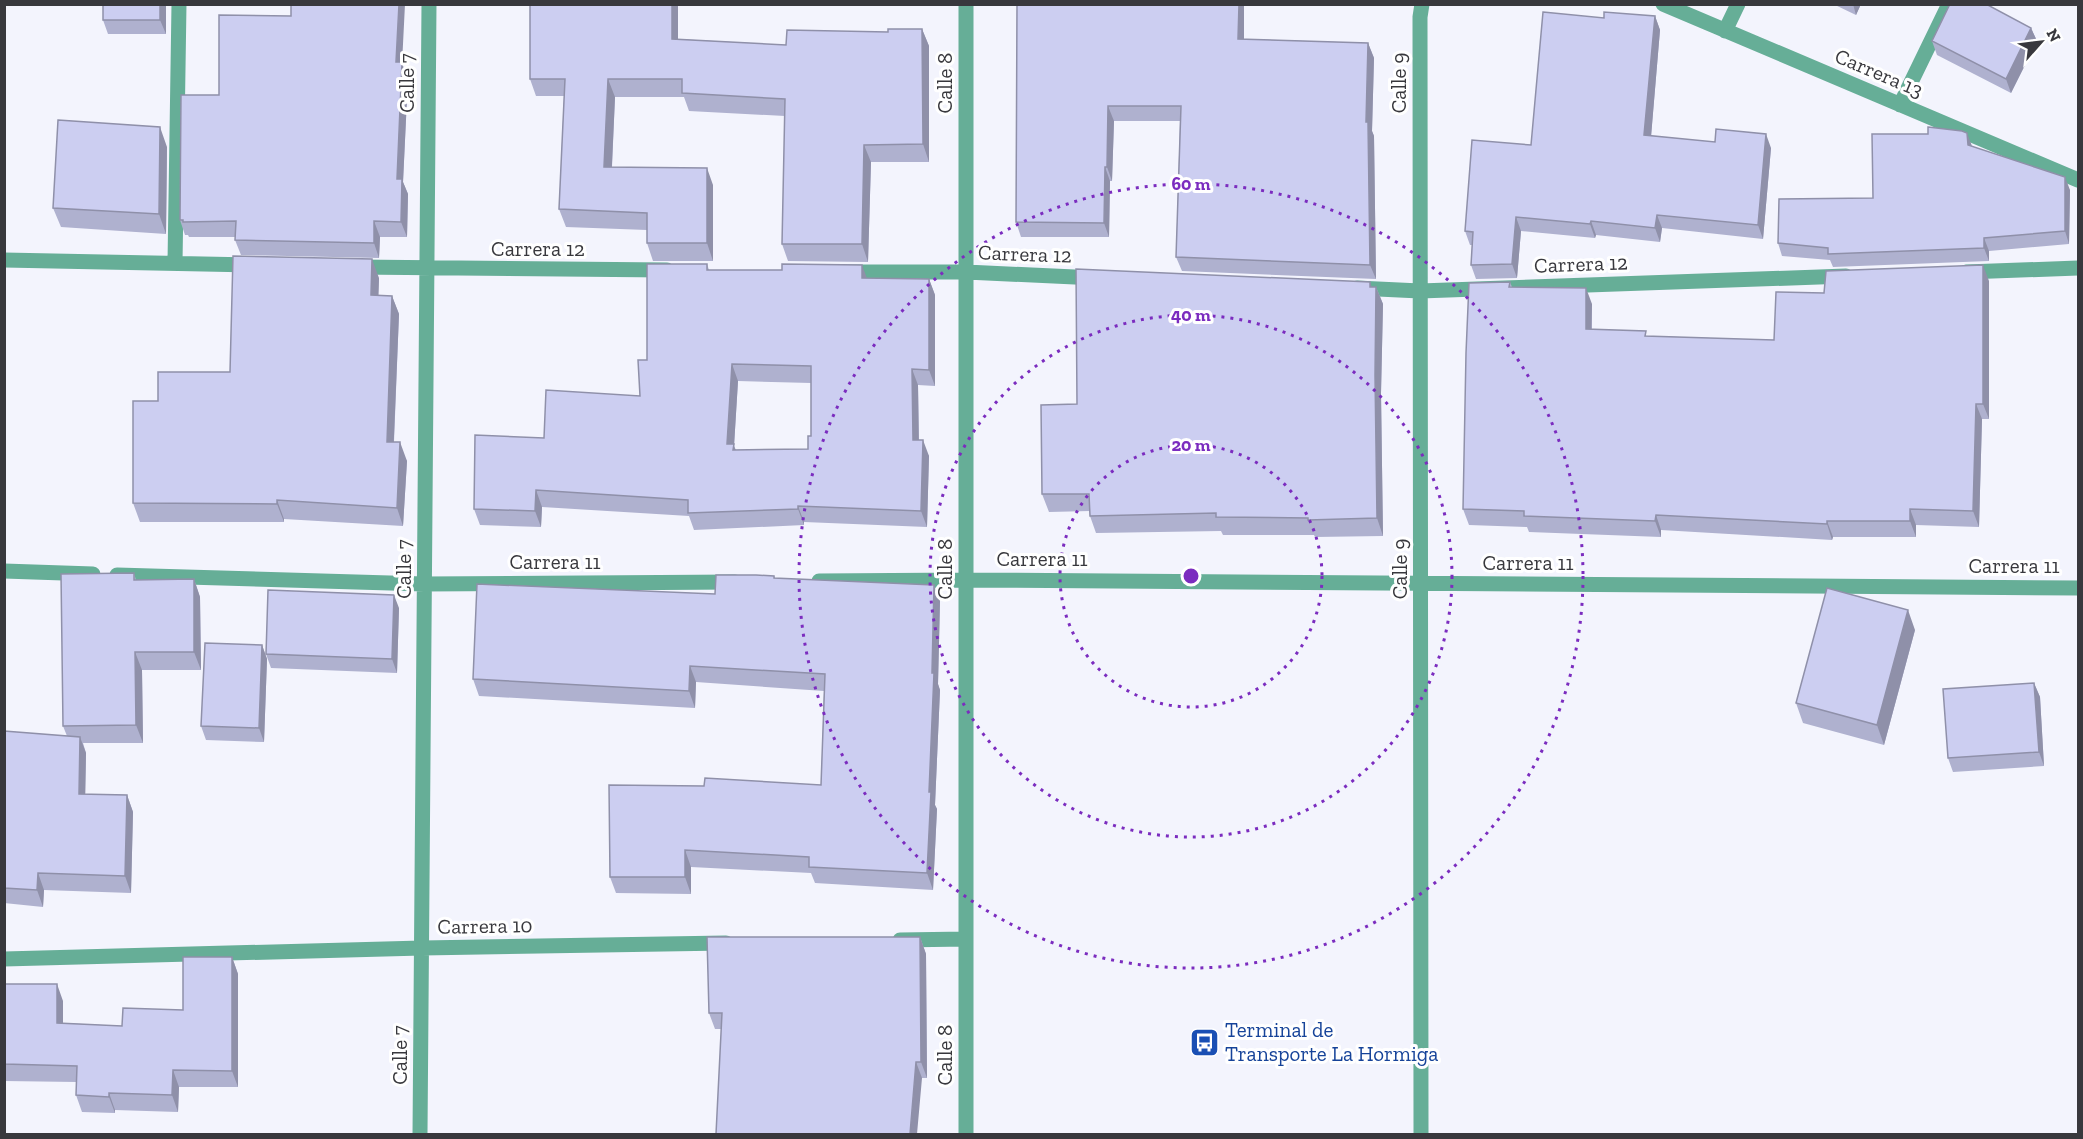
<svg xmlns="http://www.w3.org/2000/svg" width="2083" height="1139" font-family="'Zilla Slab',serif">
<rect width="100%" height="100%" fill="#f3f4fd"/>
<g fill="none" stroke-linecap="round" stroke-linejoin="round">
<!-- minor -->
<path stroke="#66ae97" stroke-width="15" d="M1663 4 2078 180
M1725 31 1738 4
M1900 105 1949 4
M4 260 253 265
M175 263 179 4
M355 267 667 270
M844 272H966L1096 278
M1966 272 2078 268
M1357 288 1420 291 1846 276
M4 571 93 574
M117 575 424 584 735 582
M819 581 966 580 2078 588
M900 940 966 939
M4 959 422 948 726 943
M420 1134 429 4
M966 1134V4
M1421 1134 1420 17 1422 4"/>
</g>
<!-- wall -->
<path fill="#afb1cf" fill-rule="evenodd" d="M103 4H166V34H108L103 20Z
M530 4H678V39L786 45 922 29 929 46V162H871L868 262 788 261 782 244 785 116 689 111 684 97H615L612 167 713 185V261H653L647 243V230L566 227 559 209 564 96H536L530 79Z
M1017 4H1244V39L1368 43 1374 58 1372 131 1374 136 1376 279 1182 271 1176 257 1180 121H1114L1112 181H1110L1109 237H1021L1016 222Z
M1833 4H1861L1856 15Z
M1655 16 1660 30 1651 136 1771 148 1763 239 1662 228 1660 242 1596 235 1595 238 1521 231 1517 278 1476 279 1471 265 1472 245H1470L1465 231 1531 145 1604 18Z
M2031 28 2037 41 2011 93 1937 55 1932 41Z
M402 64 408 77 403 182 408 194 407 237H380L379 258 241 255 235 240V237H189L188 235H185L180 220 219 95Z
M1972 146 2070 190 2069 244 1989 251V261L1833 267 1830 260 1782 256 1778 243 1873 198Z
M167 147 166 234 61 227 53 208Z
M707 264 709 270 867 278 929 279 935 295V386L918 385 919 440 929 456 927 527 804 522V525L694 530 689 516 542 507 541 527 480 525 474 509 544 438 640 396 647 360ZM738 381 811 383V436L808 449 736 450 734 446Z
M379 278 378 295 392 296 399 314 394 442 407 461 403 526 284 519V522H140L133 503 158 401 230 372Z
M1989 281V419H1982L1979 527 1916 525V537H1833L1832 540 1661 530V537L1529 532 1527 527 1469 525 1463 509 1510 282 1512 287 1592 304V329L1648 336 1774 340 1824 293Z
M1372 287H1376L1383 304 1381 393 1383 536 1315 537 1314 535H1223L1221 531 1096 533 1090 516V511L1049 512 1042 494Z
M134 573 136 580 194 579 200 597 201 670H142L143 743H83L86 753 85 794 127 795 133 812 131 893 44 890 43 907 4 903V731L67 736 63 726Z
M774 576 775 578 940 601 938 684 940 690 935 805 937 809 933 890 815 883 811 873 691 867V894L616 893 610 877 704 786 821 785 824 691 696 682 695 708 479 696 473 679 715 594Z
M399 608 397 673 271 668 266 654Z
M1915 630 1884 745 1803 723 1796 703Z
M262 645 267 659 264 742 206 740 201 726Z
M2034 683 2040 697 2044 766 1953 772 1948 758Z
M920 937 926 954 927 1078H922L721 1029H715L709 1013Z
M232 957 238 974V1087H179L178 1112 115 1110V1113L82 1112 76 1095 77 1082 4 1081V984L63 1001V1023L122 1026 183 1010Z"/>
<!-- shaded-wall -->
<path fill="#8f90a9" d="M160 4H166V34L160 20Z
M399 4H405L402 64 408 77 403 182 408 194 407 237 401 222 397 179 396 62Z
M672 4H678V56L672 39Z
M1239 4H1244V54L1238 39Z
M1853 4H1861L1856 15Z
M1655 16 1660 30 1650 149 1644 135Z
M2031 28 2037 41 2011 93 2006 79Z
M922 29 929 46V162L923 144Z
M1368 43 1374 58 1372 131 1374 136 1376 279 1370 265 1366 122Z
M608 79 615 97 611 185 604 167Z
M1108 106 1114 121 1112 181 1107 167Z
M160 127 167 147 166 234 159 214Z
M1967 133 1972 146 1968 145Z
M1766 134 1771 148 1763 239 1758 225Z
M864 145 871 162 868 262 862 244Z
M1105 167 1110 181 1109 237 1104 223Z
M707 168 713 185V261L707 243Z
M2065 177 2070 190 2069 244 2065 231Z
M1657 215 1662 228 1660 242 1655 228Z
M1516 217 1521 231 1517 278 1512 264Z
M374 221 380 237 379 258 374 243Z
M1591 221 1596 235 1595 238 1590 224Z
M1984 238 1989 251V261L1984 248Z
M372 259 379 278 378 314 371 295Z
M862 265 868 281 862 278Z
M1983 265 1989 281V419L1983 404Z
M929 279 935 295V386L929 370Z
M1370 282 1376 299V287L1383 304 1381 393 1383 536 1377 518Z
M1586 288 1592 304 1591 345 1586 329Z
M392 296 399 314 393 460 387 442Z
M732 364 738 381 734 446 739 460 727 444Z
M912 369 918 385 919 456 913 440Z
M1976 404 1982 419 1979 527 1973 511Z
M923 440 929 456 927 527 921 511Z
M400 442 407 461 403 526 397 508Z
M536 490 542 507 541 527 535 511Z
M277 500 284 519V522L277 504Z
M798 506 804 522V525L798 509Z
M1910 509 1916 525V537L1910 521Z
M1656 515 1661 530V537L1655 521Z
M1827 521 1833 537 1832 540 1827 524Z
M194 579 200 597 201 670 194 652Z
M934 585 940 601 938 684 940 690 935 805 937 809 933 890 927 873Z
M394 595 399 608 397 673 392 659Z
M1908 610 1915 630 1884 745 1877 725Z
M262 645 267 659 264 742 259 728Z
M135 652 142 670 143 743 136 725Z
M690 666 696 682 695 708 689 691Z
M2034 683 2040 697 2044 766 2039 752Z
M80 737 86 753 85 810 79 794Z
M127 795 133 812 131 893 125 876Z
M685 850 691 867V894L685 877Z
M38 873 44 890 43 907 37 890Z
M920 937 926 954 927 1078 921 1062Z
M232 957 238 974V1087L232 1071Z
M57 984 63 1001V1039L57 1023Z
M916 1062 922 1078 917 1134H910Z
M173 1070 179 1087 178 1112 172 1095Z
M109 1093 115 1110V1113L109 1097Z"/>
<!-- building -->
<path fill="#cccef1" stroke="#8f90a9" stroke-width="1.5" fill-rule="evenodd" d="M103 4H160V20H103Z
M291 4H399L396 62H402L397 179H402L401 222 374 221V243L235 240 236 221 183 222V220H180L181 95H219V15L291 16Z
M530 4H672V39L786 45 787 30 888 32V29H922L923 144 864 145 862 244H782L785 99 682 93V79H608L604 167 707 168V243H647V213L559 209 565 79H530Z
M1017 4H1239L1238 39 1368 43 1366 122H1368L1370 265 1176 257 1181 106H1108L1107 167H1105L1104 223 1016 222Z
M1950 4H1986L2031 28 2006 79 1932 41Z
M1543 12 1604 18V12L1655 16 1644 135 1715 142 1716 129 1766 134 1758 225 1657 215 1655 228 1591 221 1590 224 1516 217 1512 264 1471 265 1473 232 1465 231 1472 140 1531 145Z
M58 120 160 127 159 214 53 208Z
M1928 127 1962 131 1967 133 1968 145 2065 177V231L1984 238V248L1828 254V248L1778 243 1779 199 1873 198 1872 134H1928Z
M233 256 372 259 371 295 392 296 387 442H400L397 508 277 500V504L133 503V401H158V372H230Z
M647 264H707V270H782V264L862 265V278L929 279V370L912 369 913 440H923L921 511 798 506V509L688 513V500L536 490 535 511 474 509 475 435 544 438 546 390 640 396 638 360H647ZM732 364 811 366V436H808V449L733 450 734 444H727Z
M1983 265V404H1976L1973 511 1910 509V521H1827V524L1656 515 1655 521 1524 516V511L1463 509 1466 353 1469 283 1510 282 1509 287 1586 288V329L1646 331 1645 336 1774 340 1776 292 1824 293 1826 271Z
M1076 269 1370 282V287H1376L1375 375 1377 518 1308 520V518L1216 517V513L1090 516 1089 494H1042L1041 405 1077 404Z
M134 573V580L194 579V652H135L136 725 63 726 61 574Z
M716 575H756L774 576V578L934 585 932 673H934L929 792H931L927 873 809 867V857L685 850V877H610L609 785 704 786 705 778 821 785 825 674 690 666 689 691 473 679 477 584 715 594Z
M1827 588 1908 610 1877 725 1796 703Z
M268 590 394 595 392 659 266 654Z
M205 643 262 645 259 728 201 726Z
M2034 683 2039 752 1948 758 1943 689Z
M4 731 80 737 79 794 127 795 125 876 38 873 37 890 4 888Z
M707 937H920L921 1062H916L910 1134H716L722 1013H709Z
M183 957H232V1071L173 1070 172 1095 109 1093V1097L76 1095 77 1066 4 1064V984H57V1023L122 1026 123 1008 183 1010Z"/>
<!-- distance rings -->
<g fill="none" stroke="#7b2cbf" stroke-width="3" stroke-dasharray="3 6">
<circle cx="1191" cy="576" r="131"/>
<circle cx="1191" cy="576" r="261"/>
<circle cx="1191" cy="576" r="392"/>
</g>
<!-- icons -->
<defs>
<symbol id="bus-square" viewBox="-11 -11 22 22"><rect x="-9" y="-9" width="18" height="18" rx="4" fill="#1a4fb4" stroke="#fff"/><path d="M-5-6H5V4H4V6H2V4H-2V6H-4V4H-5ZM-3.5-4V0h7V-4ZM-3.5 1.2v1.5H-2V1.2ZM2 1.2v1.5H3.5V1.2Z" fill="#fff"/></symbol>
</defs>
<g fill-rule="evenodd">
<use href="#bus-square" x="1188" y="1026" width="33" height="33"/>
</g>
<g text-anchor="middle" stroke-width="6" stroke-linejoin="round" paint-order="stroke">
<!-- street labels -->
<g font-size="21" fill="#38383d" stroke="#fff">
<text transform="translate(1879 73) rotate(23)" y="7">Carrera 13</text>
<text transform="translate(407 83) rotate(-90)" y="7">Calle 7</text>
<text transform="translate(945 83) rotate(-90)" y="7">Calle 8</text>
<text transform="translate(1399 83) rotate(-90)" y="7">Calle 9</text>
<text x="538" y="256">Carrera 12</text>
<text transform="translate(1025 254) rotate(2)" y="7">Carrera 12</text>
<text transform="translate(1581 264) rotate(-2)" y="7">Carrera 12</text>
<text x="1042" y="566">Carrera 11</text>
<text x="555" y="569">Carrera 11</text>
<text x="1528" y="570">Carrera 11</text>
<text x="2014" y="573">Carrera 11</text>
<text transform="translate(404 569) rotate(-90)" y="7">Calle 7</text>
<text transform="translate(945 569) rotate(-90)" y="7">Calle 8</text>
<text transform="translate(1400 569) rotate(-90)" y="7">Calle 9</text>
<text transform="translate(485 926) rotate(-1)" y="7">Carrera 10</text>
<text transform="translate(400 1055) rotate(-90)" y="7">Calle 7</text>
<text transform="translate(945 1055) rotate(-90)" y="7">Calle 8</text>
</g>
<!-- transit labels -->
<g font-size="21" fill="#164399" stroke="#fff" text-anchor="start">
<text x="1225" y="1037">Terminal de<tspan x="1225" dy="24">Transporte La Hormiga</tspan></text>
</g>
</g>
<circle cx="1191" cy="576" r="9" fill="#7b2cbf" stroke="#fff" stroke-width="3"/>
<g font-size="18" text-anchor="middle" font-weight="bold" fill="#7b2cbf" stroke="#fff" stroke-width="6" stroke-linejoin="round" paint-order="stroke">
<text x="1191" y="190">60 m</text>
<text x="1191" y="321">40 m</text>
<text x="1191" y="451">20 m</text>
</g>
<!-- border -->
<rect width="2083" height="1139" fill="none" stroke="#38383d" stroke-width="12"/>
<!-- north arrow -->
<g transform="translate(2041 42) rotate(62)" stroke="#ffffff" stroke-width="4.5" paint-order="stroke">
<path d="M0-4.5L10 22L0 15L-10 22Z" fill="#38383d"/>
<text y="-9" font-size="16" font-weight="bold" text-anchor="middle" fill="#38383d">N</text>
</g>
</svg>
